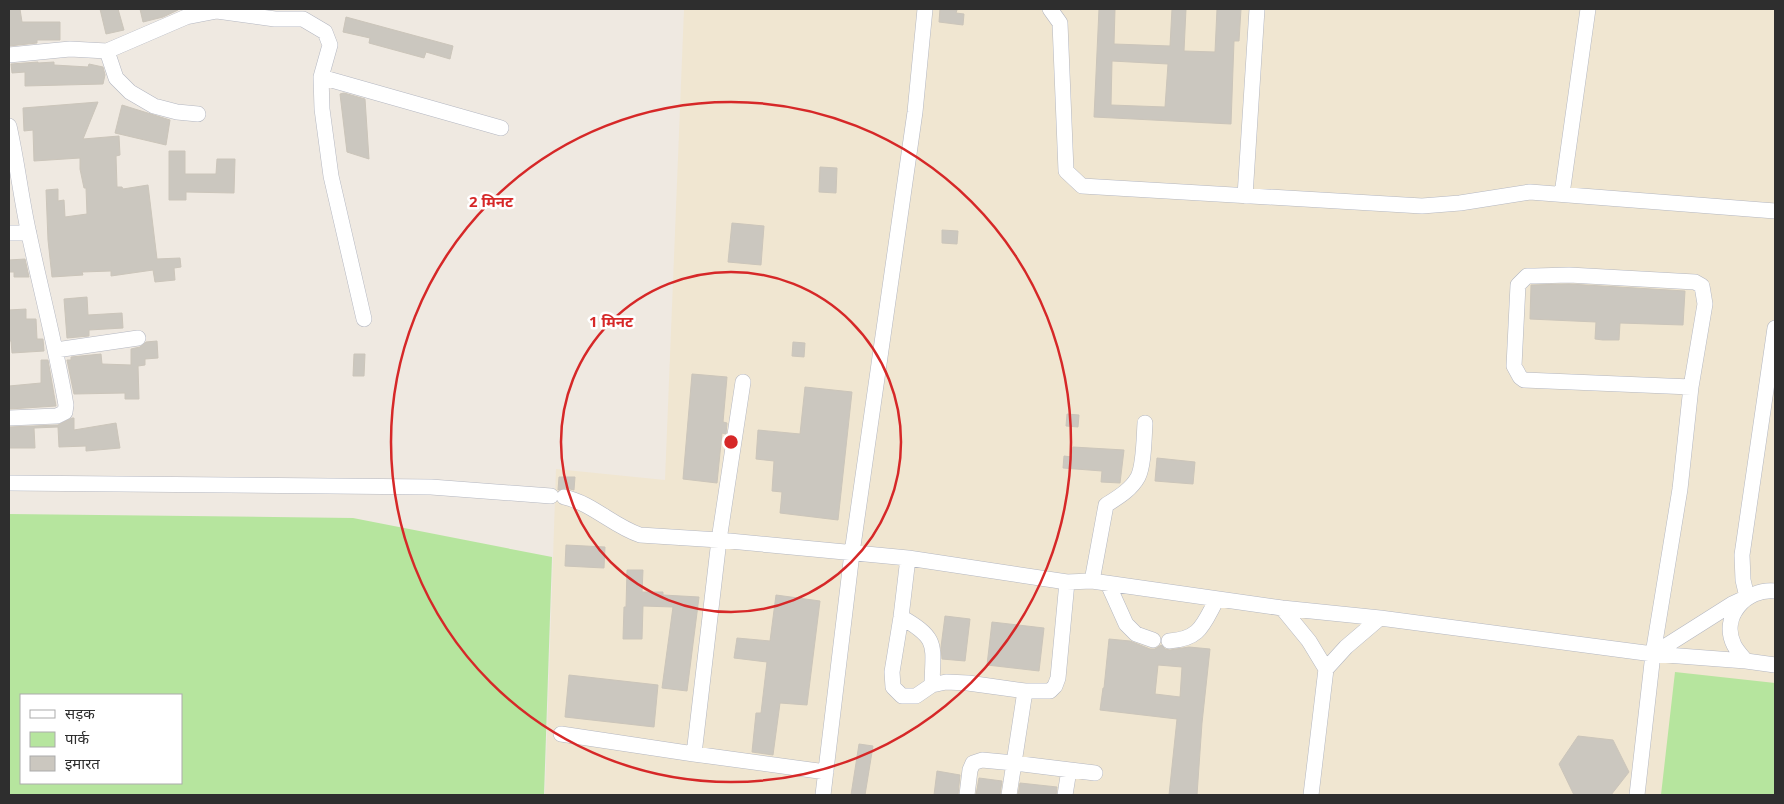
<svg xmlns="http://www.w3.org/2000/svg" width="1784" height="804" font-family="'Noto Sans','Noto Sans Devanagari',sans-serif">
<rect width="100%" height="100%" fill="#efe9e1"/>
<!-- education -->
<path fill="#f0e6d1" d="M684 9H1775V795H545L556 469 665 480Z"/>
<!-- green -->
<path fill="#b6e59e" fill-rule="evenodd" d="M9 514 353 518 552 557 544 795H9ZM21 695H181V783H21Z
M1675 672 1775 683V795H1661Z"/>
<!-- building -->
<path fill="#cbc7bf" stroke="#cbc5ba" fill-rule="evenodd" d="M9 9H20L22 22H60V40H37V43L9 46Z
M100 9H118L124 30 106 34Z
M140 9H178V10L163 17 143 22Z
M940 9 957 10 956 13 964 14 963 25 939 22Z
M1099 9H1115L1114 44 1170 46 1172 9H1186L1184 51 1215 52 1217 9H1241L1239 41H1234L1231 124 1094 117ZM1112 61 1168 64 1165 107 1111 105Z
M346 17 453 46 450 59 426 52 424 58 369 43 370 38 343 32Z
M38 62V63L54 62V65L88 67 89 64 103 67 105 75 103 84 25 86V72L12 73 11 64Z
M344 93 365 99 369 159 347 152 340 94Z
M98 102 83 139 119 136 120 155 116 156 117 187H122L123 189 148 185 157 259 180 258 181 267 174 268 175 280 155 282 153 270 111 276V271L82 272 83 275 52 277 48 240 46 190 58 189V201L64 200 65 217 87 214 86 188H84L80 169V158L34 161 33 130 24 131 23 108Z
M122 105 170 120 166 145 115 133Z
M169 151H185V174H216L217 159H235L234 193 186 192V200H169Z
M820 167 837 168 836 193 819 192Z
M732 223 764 226 761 265 728 262Z
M942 230 958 231 957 244 942 243Z
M25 259 29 277H14V272H9V260Z
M1569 284 1685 291 1683 325 1620 323 1619 340H1603L1595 339 1596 322 1530 319 1531 285Z
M87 297 88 315 122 313 123 328 89 330V336L67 338 64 299Z
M26 309V319H36L37 339H43L44 351 12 353 11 341H9V310Z
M157 341 158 358 145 359V365L138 366 139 399H125V393L74 394 67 360H71V357L101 354 102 364 131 365V349L140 347 146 342Z
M793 342 805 343 804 357 792 356Z
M354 354H365L364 376H353Z
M41 360H48L56 406 9 409V386L41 383Z
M692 374 727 377 723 422 727 423 726 434 722 433 717 483 683 479Z
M805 387 852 392 838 520 780 513 782 492 772 491 774 461 756 459 758 430 800 434Z
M1067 414 1079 415 1078 427 1066 426Z
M72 418H74V430L116 423 120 448 86 451V446L59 447 58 427 34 428 35 448H9V427L58 425Z
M1073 447 1124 450 1120 483 1101 482 1102 471 1063 468 1064 456 1072 457Z
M1157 458 1195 462 1193 484 1155 481Z
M559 477H575L574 490 566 488 558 490Z
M566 545 605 547 604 568 565 566Z
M627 570H643L642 592H663V595L699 597 687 691 662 688 673 607 643 606 642 639H623L624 607H626Z
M776 595 820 601 807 705 780 703 773 755 752 752 756 713H761L767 662 734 658 737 638 770 641Z
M945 616 970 619 965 661 942 659 941 647Z
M992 622 1044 628 1039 671 987 665Z
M1109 639 1130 641 1150 649H1155L1161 645 1165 649 1170 650 1189 647 1210 649 1202 723 1197 795H1169L1177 719 1100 710 1103 688H1104ZM1158 665 1182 667 1180 697 1155 694Z
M569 675 658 685 654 727 565 717Z
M1578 736 1613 740 1629 772 1611 795H1574L1559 764Z
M859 744 873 746 865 795H851Z
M937 771 960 775 958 795H934Z
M979 778 1002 781 1000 795H976Z
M1020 783 1057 787 1056 795H1018Z"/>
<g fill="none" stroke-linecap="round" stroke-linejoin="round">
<defs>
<path id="minor" d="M1050 9 1060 23 1066 171 1082 186 1422 206 1460 203 1530 192 1775 211
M107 51 186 17 217 11 275 19H303L325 32 330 45 321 77 322 109 331 176 364 319
M9 55 70 49 107 51 116 78 130 92 154 106 177 112 198 114
M321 77 501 128
M9 126C17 161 21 198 29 234 41 291 56 347 66 405L65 412 57 416 9 418
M1562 194 1588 9
M1245 196 1257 9
M9 233H29
M56 350 138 338
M743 382 719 540 908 558 1067 582 1092 581 1282 608 1380 618 1653 654 1746 661 1775 665
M9 483 431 487 551 496
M564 497C592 503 613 526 640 535L719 540 694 754 826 772
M908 558 901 617 892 672 893 687 902 696H916L932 685 946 682 968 683 1025 691 1014 763 982 760 973 763 970 770 967 795
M1092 581 1106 505C1117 498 1131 490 1138 477 1144 465 1144 438 1145 423
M1108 584 1126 624 1136 634 1153 640
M1282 608 1309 641 1326 669 1311 795
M901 617C939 639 933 644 932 685
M1169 641C1201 639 1203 624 1217 599
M1653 654 1732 604 1747 597 1743 580 1742 555 1775 328
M1746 661C1742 656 1737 651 1734 645 1720 617 1746 588 1775 591
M1326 669 1346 647 1380 618
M1025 691H1050L1055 686 1058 678 1067 582
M561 734 694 754
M823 795 852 553 915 112 925 9
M1009 795 1014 763 1095 773
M1065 795 1069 770
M1637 795 1653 654 1680 489 1691 387 1705 304 1702 286 1695 282 1569 275 1535 276H1527L1518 285 1514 366 1520 377 1524 380 1691 387"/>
</defs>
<!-- minor casing -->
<use href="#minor" stroke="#b4b7c1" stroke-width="16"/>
<!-- minor -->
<use href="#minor" stroke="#fff" stroke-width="15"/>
</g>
<!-- distance rings -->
<g fill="none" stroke="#d62828" stroke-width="2.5">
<circle cx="731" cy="442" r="170"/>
<circle cx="731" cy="442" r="340"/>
</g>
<circle cx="731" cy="442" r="8" fill="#d62828" stroke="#fff" stroke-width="2.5"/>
<g font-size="15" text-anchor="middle" font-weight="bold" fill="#d62828" stroke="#fff" stroke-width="5" stroke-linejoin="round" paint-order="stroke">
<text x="491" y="207">2 मिनट</text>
<text x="611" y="327">1 मिनट</text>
</g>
<!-- border -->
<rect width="1784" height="804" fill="none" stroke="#2e2e2e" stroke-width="20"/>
<!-- legend -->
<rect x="20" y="694" width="162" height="90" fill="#ffffff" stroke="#ababab"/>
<rect x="30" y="710" width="25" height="8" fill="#ffffff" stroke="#ababab"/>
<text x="65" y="719" font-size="15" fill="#2e2e2e">सड़क</text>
<rect x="30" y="732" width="25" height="15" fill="#b6e59e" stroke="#ababab"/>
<text x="65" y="744" font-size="15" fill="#2e2e2e">पार्क</text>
<rect x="30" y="756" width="25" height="15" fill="#cbc7bf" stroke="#ababab"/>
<text x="65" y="769" font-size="15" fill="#2e2e2e">इमारत</text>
</svg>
